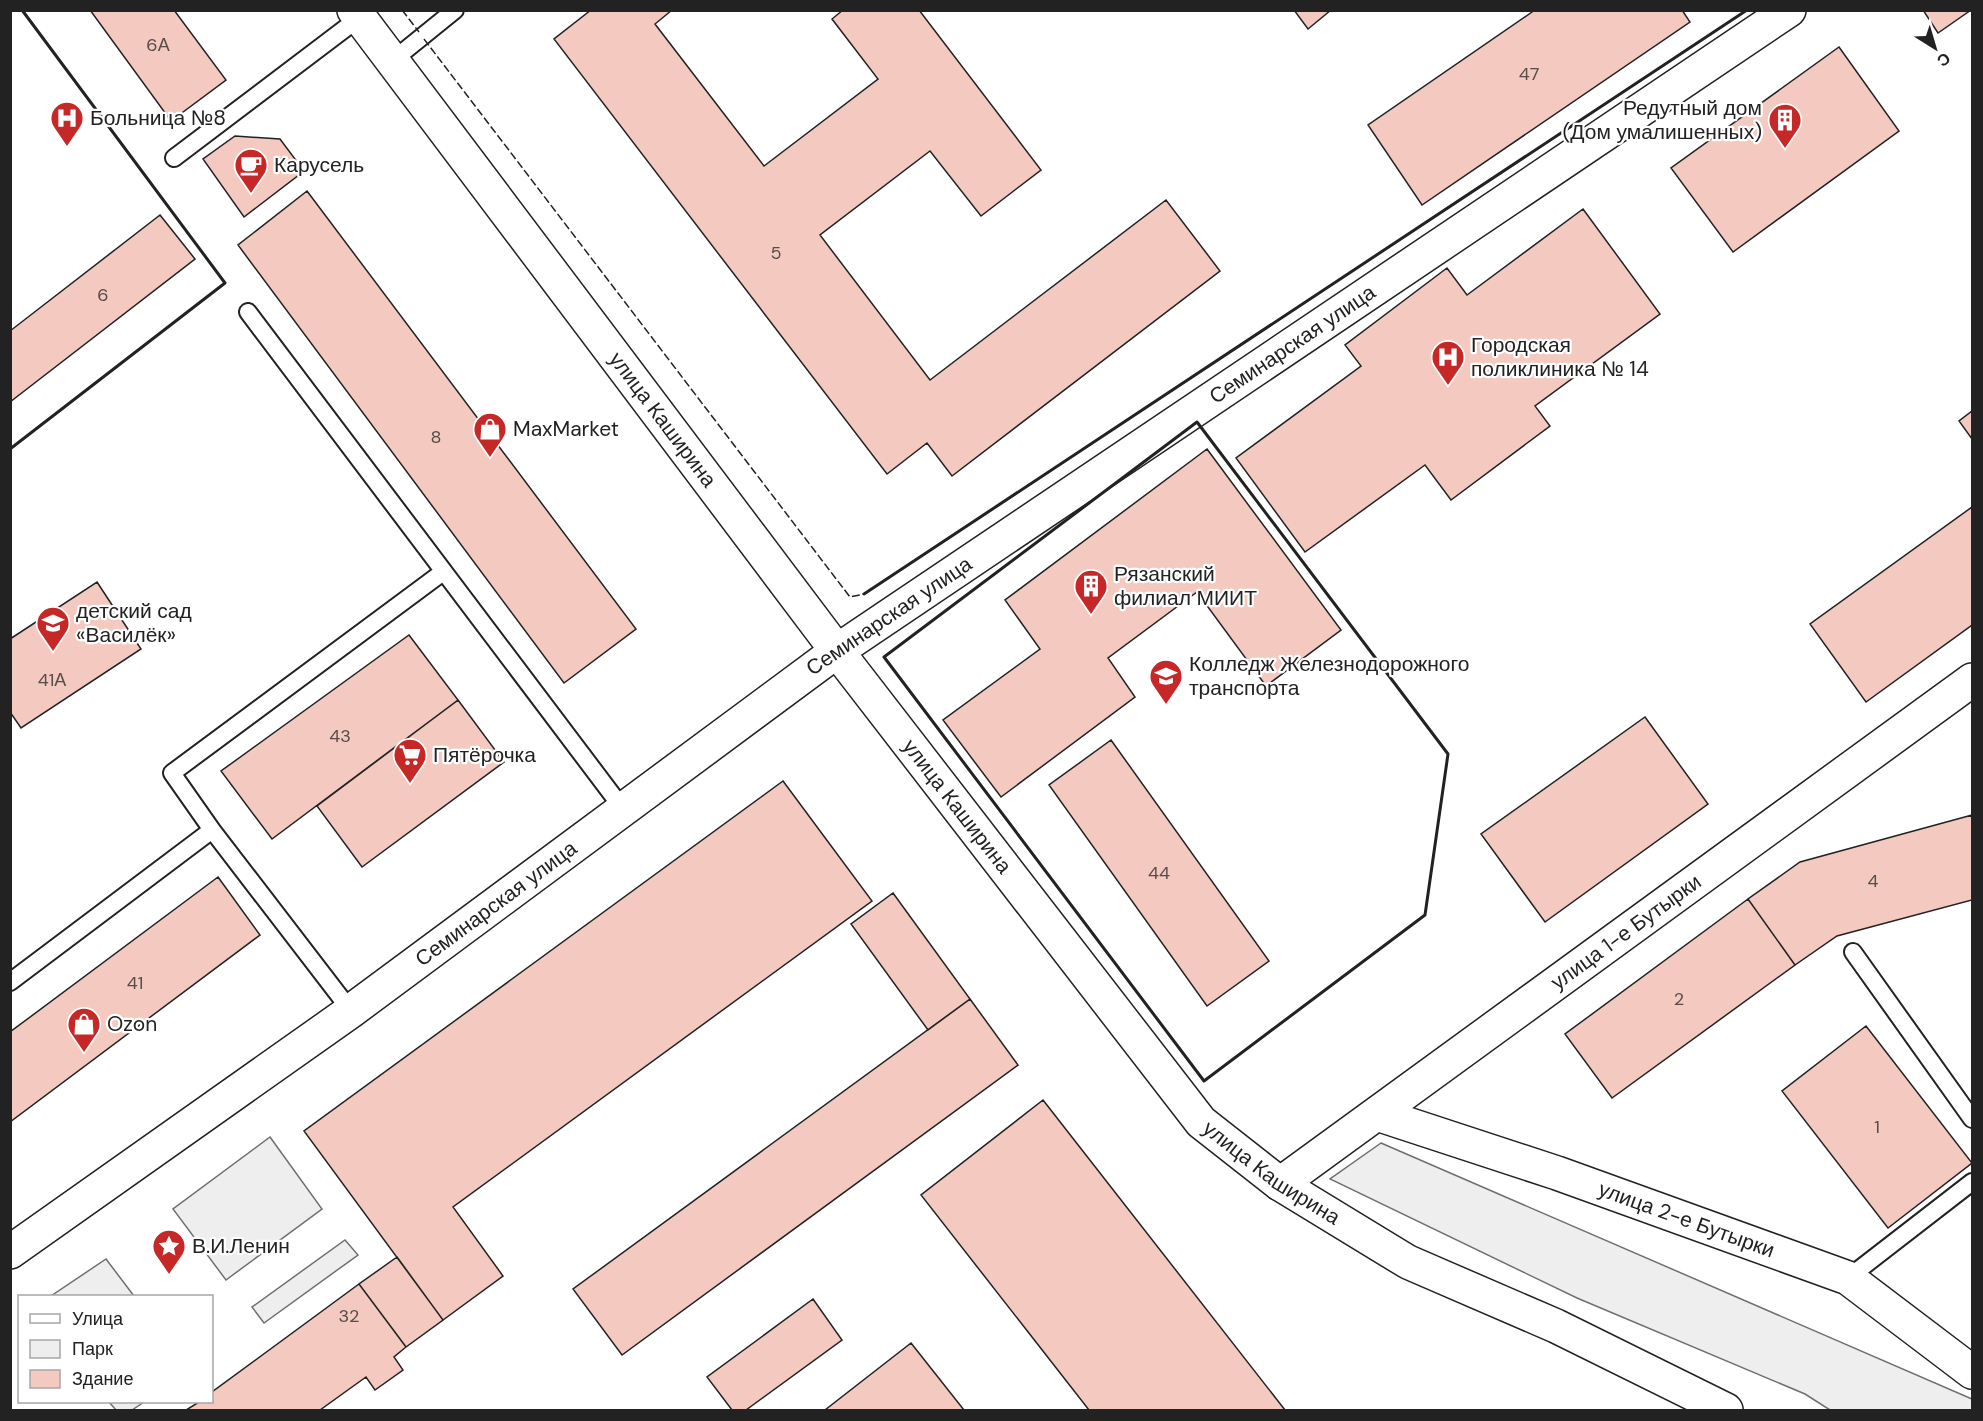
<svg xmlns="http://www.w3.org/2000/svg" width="1983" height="1421" font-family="'DM Sans',sans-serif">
<rect width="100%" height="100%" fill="#fff"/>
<!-- green -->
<path fill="#eee" stroke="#6f6f6f" stroke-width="1.5" d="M270 1137 322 1209 226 1280 173 1209Z
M1381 1143 1972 1399V1410H1830L1805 1394 1577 1298 1330 1179Z
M345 1240 358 1255 264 1323 252 1307Z
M106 1259 134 1296H51Z
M109 1402H144L132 1410H116Z"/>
<!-- building -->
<path fill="#f3c9c0" stroke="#222" stroke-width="1.5" d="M90 10H174L226 80 171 121Z
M591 10H672L655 24 764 166 878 79 832 19 843 10H919L1041 170 981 216 930 151 820 235 930 380 1166 200 1220 271 952 476 927 443 887 474 554 39Z
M1294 10H1331L1308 29Z
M1535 10H1682L1690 22 1422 205 1368 125Z
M1923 10H1971L1938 33Z
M1839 47 1899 131 1733 252 1671 168Z
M235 136 280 139 304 171 244 217 203 159Z
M307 191 636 629 564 683 238 245Z
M1583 209 1660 314 1535 406 1550 426 1451 500 1425 465 1305 552 1236 458 1361 366 1345 345 1447 268 1467 295Z
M160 215 195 259 10 402V331Z
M1972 411V439L1959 421Z
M1207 449 1341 630 1266 686 1197 592 1108 658 1135 697 1001 797 943 720 1040 649 1005 600Z
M1972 507V625L1866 702 1810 624Z
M97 582 141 649 21 728 10 712V639Z
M409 635 458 700 272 839 221 771Z
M458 700 504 762 362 867 317 806Z
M1645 717 1708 804 1545 922 1481 834Z
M1111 740 1269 961 1207 1006 1049 785Z
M783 781 872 901 453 1207 503 1276 443 1320 304 1131Z
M1972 815V900L1837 936 1795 965 1748 899 1800 862Z
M218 877 260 935 10 1122V1032Z
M893 893 970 999 928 1030 851 924Z
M1748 899 1795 965 1612 1098 1565 1034Z
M970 999 1018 1065 622 1355 573 1289Z
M1866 1026 1972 1163 1888 1228 1782 1091Z
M1043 1100 1285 1410H1089L921 1195Z
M397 1257 443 1320 406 1347 359 1284Z
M359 1284 406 1347 394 1357 403 1370 375 1390 366 1377 320 1410H186L199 1402H212V1392Z
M813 1299 842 1340 746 1410H732L707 1377Z
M911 1343 964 1410H825Z"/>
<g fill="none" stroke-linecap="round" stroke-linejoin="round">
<defs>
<path id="lane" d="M392 61 455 10
M174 158 359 18
M248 312 623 809
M212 830 172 773 443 572
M1853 952 1972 1119
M10 982 212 830 351 1011
M1848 1278 1972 1182"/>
<g id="street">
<path id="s1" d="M837 651 1789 10"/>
<path id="s2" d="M1377 1114 1557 1173 1848 1278 1972 1372"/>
<path id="s3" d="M1280 1184 1972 680"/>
</g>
<g id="secondary">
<path id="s4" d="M354 10 837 651 1201 1122 1280 1184 1408 1262 1556 1326 1726 1410"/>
<path id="s5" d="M10 1252 351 1011 837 651"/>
</g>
</defs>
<!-- lane casing -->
<use href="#lane" stroke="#222" stroke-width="20"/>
<!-- street casing -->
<use href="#street" stroke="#222" stroke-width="36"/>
<!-- secondary casing -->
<use href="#secondary" stroke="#222" stroke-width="36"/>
<!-- lane -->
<use href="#lane" stroke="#fff" stroke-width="16"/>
<!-- street -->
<use href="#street" stroke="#fff" stroke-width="33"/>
<!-- secondary -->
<use href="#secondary" stroke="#fff" stroke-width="33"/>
<!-- fence -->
<path stroke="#222" stroke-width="1.5" stroke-dasharray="8 3" stroke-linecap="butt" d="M402 10 419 32
M424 39 850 597 864 594"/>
<!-- wall -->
<path stroke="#222" stroke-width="3" d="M1197 422 1448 754 1425 915 1204 1081 884 657Z
M10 449 225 283 22 10
M864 594 1747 10"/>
</g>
<!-- icons -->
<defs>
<symbol id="hospital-pin" viewBox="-11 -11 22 30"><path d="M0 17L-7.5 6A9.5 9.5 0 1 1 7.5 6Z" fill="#c62828" stroke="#fff"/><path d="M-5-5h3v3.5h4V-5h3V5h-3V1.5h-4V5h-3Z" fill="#fff"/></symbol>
<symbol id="building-pin" viewBox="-11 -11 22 30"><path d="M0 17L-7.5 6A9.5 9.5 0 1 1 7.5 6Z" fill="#c62828" stroke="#fff"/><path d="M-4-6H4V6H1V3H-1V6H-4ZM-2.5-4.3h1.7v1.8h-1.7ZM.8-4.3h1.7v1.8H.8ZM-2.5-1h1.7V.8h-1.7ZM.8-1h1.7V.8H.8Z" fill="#fff"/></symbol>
<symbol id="cafe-pin" viewBox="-11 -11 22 30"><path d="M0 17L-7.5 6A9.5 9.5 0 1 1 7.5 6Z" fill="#c62828" stroke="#fff"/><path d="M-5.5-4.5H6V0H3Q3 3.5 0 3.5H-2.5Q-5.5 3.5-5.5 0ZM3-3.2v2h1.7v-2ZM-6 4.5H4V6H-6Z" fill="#fff"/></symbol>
<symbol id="shop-pin" viewBox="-11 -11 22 30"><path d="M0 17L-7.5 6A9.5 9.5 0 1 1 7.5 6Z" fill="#c62828" stroke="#fff"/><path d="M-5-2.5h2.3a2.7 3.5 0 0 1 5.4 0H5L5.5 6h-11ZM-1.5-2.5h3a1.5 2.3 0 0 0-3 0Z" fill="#fff"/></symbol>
<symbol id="school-pin" viewBox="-11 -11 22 30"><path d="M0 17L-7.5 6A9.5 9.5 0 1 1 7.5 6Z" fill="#c62828" stroke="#fff"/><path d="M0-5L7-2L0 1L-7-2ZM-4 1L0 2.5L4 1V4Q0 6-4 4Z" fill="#fff"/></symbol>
<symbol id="university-pin" viewBox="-11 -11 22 30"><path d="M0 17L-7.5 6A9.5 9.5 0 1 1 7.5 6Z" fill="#c62828" stroke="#fff"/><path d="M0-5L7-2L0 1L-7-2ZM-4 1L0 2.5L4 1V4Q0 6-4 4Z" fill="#fff"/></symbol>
<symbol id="supermarket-pin" viewBox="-11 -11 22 30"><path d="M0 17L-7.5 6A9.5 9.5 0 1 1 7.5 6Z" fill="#c62828" stroke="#fff"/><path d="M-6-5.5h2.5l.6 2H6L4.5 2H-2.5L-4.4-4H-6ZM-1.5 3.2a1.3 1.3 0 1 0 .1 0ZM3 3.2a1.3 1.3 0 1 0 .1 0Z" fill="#fff"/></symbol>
<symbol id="sight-pin" viewBox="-11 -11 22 30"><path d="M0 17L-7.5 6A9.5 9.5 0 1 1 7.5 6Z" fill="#c62828" stroke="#fff"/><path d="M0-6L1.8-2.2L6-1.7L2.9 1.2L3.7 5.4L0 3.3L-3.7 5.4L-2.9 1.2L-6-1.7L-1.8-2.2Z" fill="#fff"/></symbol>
</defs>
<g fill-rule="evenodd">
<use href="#hospital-pin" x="48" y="99" width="38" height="52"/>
<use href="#building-pin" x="1766" y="101" width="38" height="52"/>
<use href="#cafe-pin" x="232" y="146" width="38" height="52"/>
<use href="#hospital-pin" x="1429" y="338" width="38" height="52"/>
<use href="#shop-pin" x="471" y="410" width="38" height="52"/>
<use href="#building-pin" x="1072" y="567" width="38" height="52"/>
<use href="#school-pin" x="34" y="604" width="38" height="52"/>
<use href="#university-pin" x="1147" y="657" width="38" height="52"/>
<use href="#supermarket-pin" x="391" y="736" width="38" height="52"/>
<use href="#shop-pin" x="65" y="1005" width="38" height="52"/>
<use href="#sight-pin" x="150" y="1227" width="38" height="52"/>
</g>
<g text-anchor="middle" stroke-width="4.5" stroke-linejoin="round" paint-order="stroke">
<!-- number labels -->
<g font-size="18" fill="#564c4a">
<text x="158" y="51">6А</text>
<text x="1529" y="80">47</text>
<text x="776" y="259">5</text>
<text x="103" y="301">6</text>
<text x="436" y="443">8</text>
<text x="52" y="686">41А</text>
<text x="340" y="742">43</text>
<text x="1159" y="879">44</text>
<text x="1873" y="887">4</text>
<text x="135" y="989">41</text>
<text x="1679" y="1005">2</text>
<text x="1877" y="1133">1</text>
<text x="349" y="1322">32</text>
</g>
<!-- poi labels -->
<g font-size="21" fill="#222" stroke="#fff" text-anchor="start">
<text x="1762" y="115" text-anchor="end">Редутный дом<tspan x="1762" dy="24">(Дом умалишенных)</tspan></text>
<text x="90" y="125">Больница №8</text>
<text x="274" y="172">Карусель</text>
<text x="1471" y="352">Городская<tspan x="1471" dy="24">поликлиника № 14</tspan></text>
<text x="513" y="436">MaxMarket</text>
<text x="1114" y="581">Рязанский<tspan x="1114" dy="24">филиал МИИТ</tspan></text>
<text x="76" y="618">детский сад<tspan x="76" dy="24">«Василёк»</tspan></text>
<text x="1189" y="671">Колледж Железнодорожного<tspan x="1189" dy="24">транспорта</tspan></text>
<text x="433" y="762">Пятёрочка</text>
<text x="107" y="1031">Ozon</text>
<text x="192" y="1253">В.И.Ленин</text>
</g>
<!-- street labels -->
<g font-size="21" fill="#222" stroke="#fff">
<text dy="7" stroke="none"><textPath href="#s1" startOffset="549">Семинарская улица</textPath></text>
<text dy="7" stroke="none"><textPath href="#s4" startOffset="513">улица Каширина</textPath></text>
<text transform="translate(889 616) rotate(-34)" y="7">Семинарская улица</text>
<text dy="7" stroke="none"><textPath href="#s4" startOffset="999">улица Каширина</textPath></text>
<text dy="7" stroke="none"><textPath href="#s5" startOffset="598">Семинарская улица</textPath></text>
<text dy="7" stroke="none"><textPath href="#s3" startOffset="428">улица 1-е Бутырки</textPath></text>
<text dy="7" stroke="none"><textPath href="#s4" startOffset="1485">улица Каширина</textPath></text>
<text dy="7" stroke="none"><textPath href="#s2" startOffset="327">улица 2-е Бутырки</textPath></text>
</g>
</g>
<!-- border -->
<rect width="1983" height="1421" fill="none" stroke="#222222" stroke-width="24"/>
<!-- legend -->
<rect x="18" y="1295" width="195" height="108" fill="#ffffff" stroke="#a7a7a7" stroke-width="1.5"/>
<rect x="30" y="1314" width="30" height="9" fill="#ffffff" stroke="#a7a7a7" stroke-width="1.5"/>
<text x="72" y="1325" font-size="18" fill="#222222">Улица</text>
<rect x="30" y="1340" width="30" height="18" fill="#eeeeee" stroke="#a7a7a7" stroke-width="1.5"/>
<text x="72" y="1355" font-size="18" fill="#222222">Парк</text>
<rect x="30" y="1370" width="30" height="18" fill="#f3c9c0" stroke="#a7a7a7" stroke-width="1.5"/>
<text x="72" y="1385" font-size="18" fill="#222222">Здание</text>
<!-- north arrow -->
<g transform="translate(1935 48) rotate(143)" stroke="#ffffff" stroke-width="4.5" paint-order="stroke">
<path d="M0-4.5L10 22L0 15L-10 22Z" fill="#222222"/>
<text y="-9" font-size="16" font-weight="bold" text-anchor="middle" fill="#222222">С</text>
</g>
</svg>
